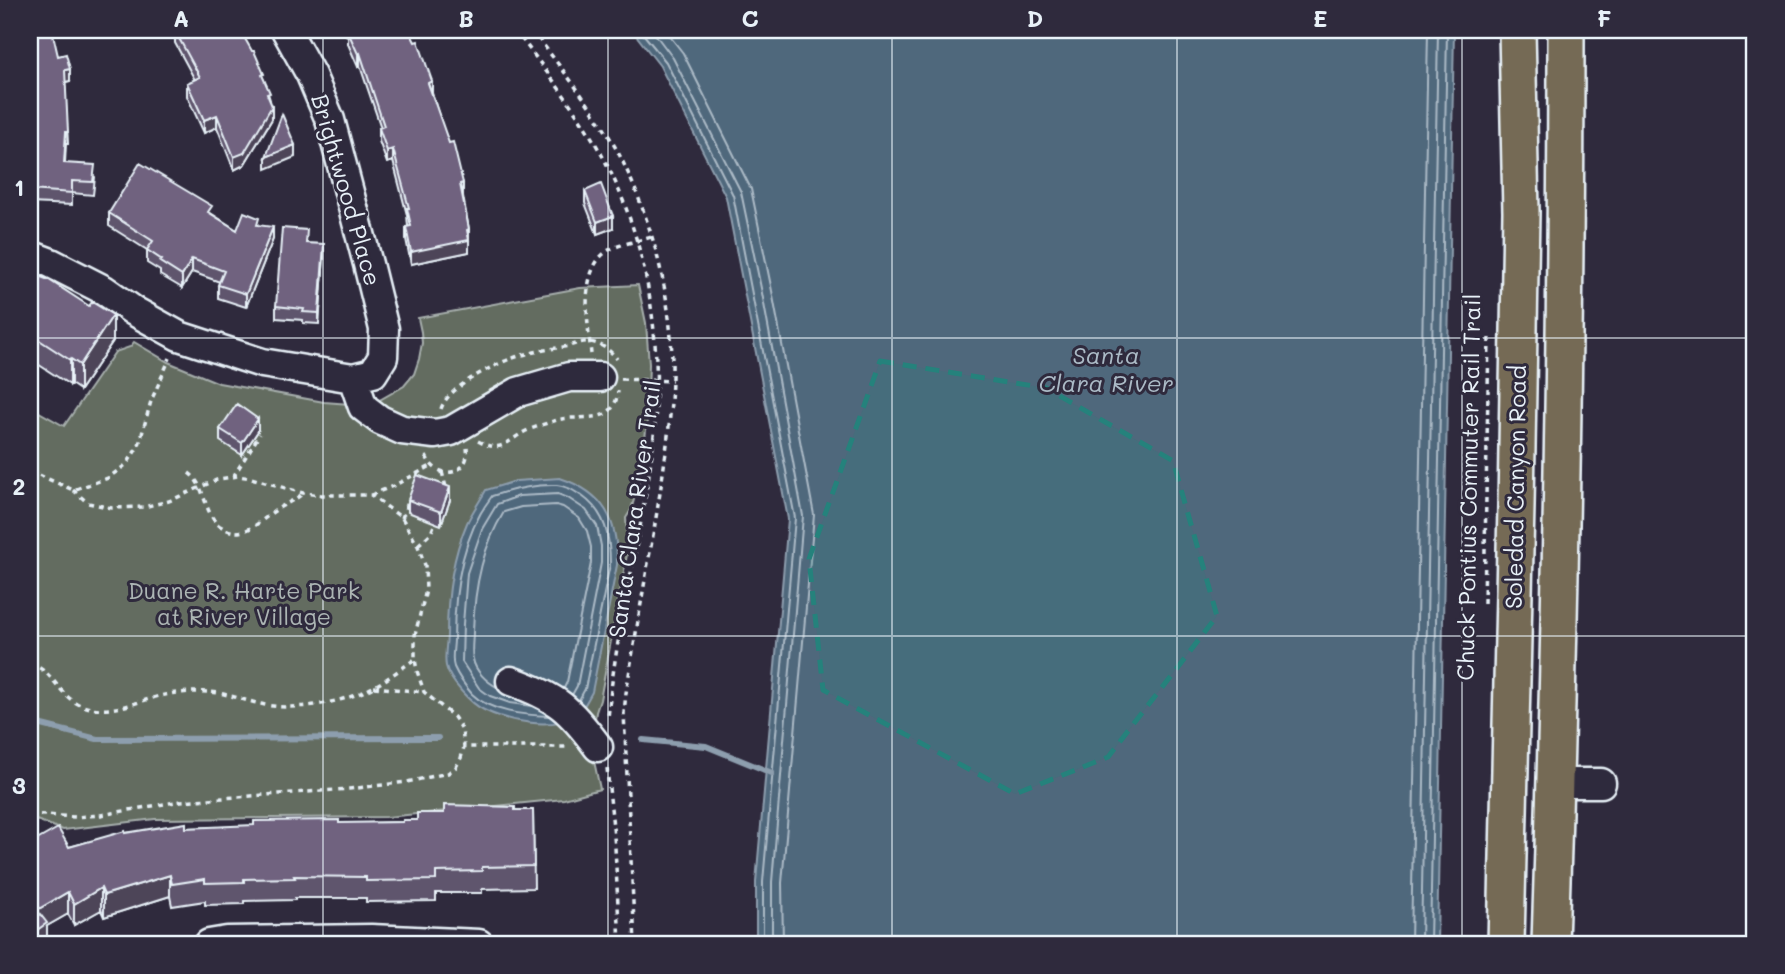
<svg xmlns="http://www.w3.org/2000/svg" width="1785" height="974" font-family="Mali,sans-serif">
<rect width="100%" height="100%" fill="#2f2a3d"/>
<filter id="ink" filterUnits="userSpaceOnUse"><feTurbulence type="fractalNoise" baseFrequency=".0143" numOctaves="2"/><feDisplacementMap in="SourceGraphic" scale="14" xChannelSelector="R" yChannelSelector="G"/><feConvolveMatrix kernelMatrix="1 2 1 2 8 2 1 2 1" color-interpolation-filters="sRGB"/></filter>
<g filter="url(#ink)">
<!-- green -->
<path fill="#636c60" stroke="#a6aeac" stroke-width="2" d="M638 285 646 323 649 364 647 421 641 475 631 510 626 518 628 549 600 700 596 712 591 747 600 789 564 799 387 817 155 819 63 830 34 819 30 821V407L64 426 115 352 130 347 134 342 168 362 219 383 324 402 363 405 376 402 404 386 414 374 419 359 422 343 421 332 418 318 580 288Z"/>
<!-- water -->
<path fill="#50677c" stroke="#8d9eae" stroke-width="2" d="M632 30H1454L1437 944H756V882L788 519 726 197 660 66Z
M560 478C605 493 618 520 617 565L592 692C587 701 582 712 573 717 551 730 506 721 484 710 471 704 449 680 446 666 444 656 447 643 447 634 447 596 452 558 467 523 472 512 480 501 486 490L516 481Z"/>
<g fill="none" stroke-linecap="round" stroke-linejoin="round">
<!-- shore -->
<path stroke="#abbac6" stroke-width="2" d="M640 30 666 62 733 195 795 518 763 882V944
M652 30 673 58 741 192 762 293 803 516 772 882V944
M665 30 683 53 751 189 772 291 814 515 782 883 783 944
M497 687C487 682 475 671 473 659 471 651 473 640 473 632 474 590 481 549 504 512L521 507 556 505 563 507 579 518 587 531 591 547V563L567 682 564 688
M532 706 510 703 490 696 479 688 462 662 463 624 467 573 482 529 497 504 519 496 558 494 568 498 586 510 597 526 601 546V563L577 686 572 695
M549 716C524 715 490 712 472 694 466 687 458 676 454 667 451 659 454 648 454 640 454 590 461 536 492 496 513 489 534 484 557 485 567 486 574 491 582 496 606 513 610 537 610 564L585 689 579 700
M1411 944 1428 30
M1421 944 1438 30
M1430 944 1447 30"/>
<!-- stream -->
<path stroke="#8d9eae" stroke-width="6" d="M30 722 97 739 438 738
M643 740 706 746 772 773"/>
<defs>
<path id="minor" d="M30 255 51 263 104 290 134 311 179 336 262 363 353 378 373 373 383 357 384 329 368 264 330 120 311 75 286 30
M353 378 363 407 380 420 402 430 435 434 451 431 518 392 569 377H600
M511 681C557 697 570 709 598 747
M1555 783H1601
M209 944 227 941 371 939 479 944"/>
<path id="major" d="M1506 944 1516 506 1521 212 1517 30
M1550 944C1560 639 1566 335 1566 30"/>
</defs>
<!-- minor casing -->
<use href="#minor" stroke="#e8f1f8" stroke-width="33"/>
<!-- major casing -->
<use href="#major" stroke="#e8f1f8" stroke-width="40"/>
<!-- path -->
<path stroke="#e8f1f8" stroke-width="3.5" stroke-dasharray="5 5" stroke-linecap="butt" d="M515 30C546 71 578 111 603 157 653 251 666 363 650 467 638 551 615 634 608 719
M532 30C563 71 596 110 620 156 651 218 671 292 672 361 673 418 663 474 654 530 644 584 635 639 626 693L624 713 635 944
M591 354C588 324 578 268 609 250 620 244 639 241 651 237
M621 379 672 381
M441 409C447 388 490 367 510 359 529 352 550 349 569 346 575 344 584 341 590 342 602 344 610 350 617 359
M478 441C502 454 505 442 526 431 535 427 547 423 557 420 571 416 593 420 605 414 614 409 617 400 618 391
M426 456C438 483 471 474 467 448
M30 471 73 490 108 478 127 464 139 445 151 401 170 358
M442 472 446 487
M189 473C204 484 203 505 214 520 216 523 218 525 222 527 244 542 261 519 279 508 287 503 295 500 302 494
M233 477 260 434
M73 490 88 503 112 508 143 507 169 501 219 479 238 476 251 478 303 493 321 495H371L402 518 418 546 425 565 426 590 415 635V659L417 671 424 692 454 717 462 729 464 747H570
M371 495 393 486 431 466
M402 518 410 497
M418 545 431 533 435 523
M1484 603 1489 337
M30 664C53 669 59 698 83 706 116 717 144 696 177 693 191 692 205 691 219 693 233 696 247 701 261 704 294 712 345 703 375 686 389 678 402 668 415 659
M374 687 424 692
M607 768 615 847 620 944
M30 814 75 817 101 815 181 801 349 789 407 782 448 773 456 767 461 758 464 747"/>
<!-- minor -->
<use href="#minor" stroke="#2f2a3d" stroke-width="28"/>
<!-- major -->
<use href="#major" stroke="#756a55" stroke-width="35"/>
</g>
<!-- wall -->
<path fill="#5f546d" stroke="#e8f1f8" stroke-width="2" d="M30 30 58 56 70 81 65 82 68 144H66L65 163 95 177 93 195 72 193V205L30 203Z
M170 30H240L264 80 270 100 272 119 244 165 234 170 217 127 204 133 187 96V83L195 80 175 43V38Z
M343 30H409L432 93 463 196 469 229V252L411 264 406 239V227H408L407 215 393 161 387 163 379 141V128H381L360 66 358 67 348 44V38Z
M585 191 613 228 597 234 585 203Z
M109 213 212 214 237 230 259 226 273 239 246 307 218 298V285L220 282 192 272 182 288 160 275V271L147 263V250L109 226Z
M307 243 324 256 319 324 303 323V320L276 318V306Z
M30 273 113 341 80 390 71 384 70 385 30 359Z
M220 429 258 431 242 455 220 441Z
M408 500H450L441 525 408 512Z
M515 810H533L534 888 482 889V893H436V901L366 902V898H295V900L244 901V904L205 905V901L172 906 170 896 104 917 101 910 74 925 68 914 47 926V944H30V844L69 847 125 833 186 828 403 822 417 820 444 813Z"/>
<!-- shaded-wall -->
<path fill="#4e4559" stroke="#e8f1f8" stroke-width="2" d="M360 53V66L358 67V54Z
M70 69V81L65 82V70Z
M432 81V93L428 95V83Z
M272 106V119L244 165 234 170V157Z
M217 115V127L204 133V120Z
M295 145V157L266 169V157Z
M393 149V161L387 163V151Z
M463 183V196L460 197V184Z
M613 216V228L597 234V222Z
M273 227V239L246 307V294Z
M469 229V252L411 264V252Z
M324 244V256L319 324V313Z
M192 259V272L182 288V276Z
M113 315V341L80 390V365Z
M71 359V384L70 385V360Z
M258 419V431L242 455V443Z
M450 487V500L441 525V512Z
M170 875V896L104 917V895Z
M101 888V910L74 925V904Z
M68 892V914L47 926V944H30V935L37 910Z"/>
<!-- building -->
<path fill="#6f627f" stroke="#e8f1f8" stroke-width="2" d="M30 30H52L58 56 66 54 70 69 65 70 68 132H66L64 163 95 165 93 182 72 181V193L30 190Z
M177 30H240L252 51H254L264 74 262 75 270 93 267 94 272 106 244 153 234 157 217 115 204 120 187 83 200 77 175 31Z
M350 30H409L415 42 418 41 432 81 428 83 449 143 453 142 463 183 460 184 469 229 467 230 469 240 411 252 406 227 411 226 407 208H409L393 149 387 151 379 128 384 126 360 53 358 54 348 32 350 31Z
M282 114 295 145 266 157Z
M140 163 212 206 208 212 237 230 244 212 259 218 257 225 273 227 246 294 218 285 224 271 192 259 182 276 160 262 162 260 147 250 153 241 109 213Z
M601 184 613 216 597 222 585 191Z
M282 228 307 230 306 243 324 244 319 313 303 312 304 309 276 306Z
M30 273 49 280 89 306 92 302 113 315 80 365 71 359 70 360 30 334Z
M237 404 258 419 242 443 220 429Z
M417 475 450 487 441 512 408 500Z
M444 805 515 807V810H533L534 866 482 867V871L436 872V880L366 881V877L294 876 295 878 244 879V882L205 883V879L172 884 170 875 104 895 101 888 74 904 68 892 37 910 47 923 30 935V868L35 864 30 854V844L58 828 69 847 125 831V833L186 823V828L254 825V821L339 820V823L403 822V820H417V813H444Z"/>
</g>
<!-- marked area -->
<path fill="#25827c" fill-opacity="0.2" stroke="#25827c" stroke-width="5" stroke-dasharray="14 9" stroke-linejoin="round" d="M880 361 1046 388 1173 461 1217 616 1108 757 1015 794 823 690 809 559Z"/>
<!-- grid -->
<path fill="none" stroke="#e8f1f8" stroke-width="2" stroke-opacity="0.55" d="M323 30V944M608 30V944M892 30V944M1177 30V944M1462 30V944M30 338H1755M30 636H1755"/>
<g text-anchor="middle" stroke-width="6" stroke-linejoin="round" paint-order="stroke">
<!-- street labels -->
<g font-size="23" fill="#e8f1f8" stroke="#2f2a3d">
<text transform="translate(346 190) rotate(74)" y="8">Brightwood Place</text>
<text transform="translate(1469 487) rotate(-89)" y="8">Chuck Pontius Commuter Rail Trail</text>
<text transform="translate(1516 487) rotate(-89)" y="8">Soledad Canyon Road</text>
<text transform="translate(635 509) rotate(-82)" y="8">Santa Clara River Trail</text>
</g>
<!-- park labels -->
<g font-size="23" fill="#acb5b4" stroke="#2f2a3d">
<text x="244" y="599">Duane R. Harte Park<tspan x="244" dy="26">at River Village</tspan></text>
</g>
<!-- water labels -->
<g font-size="24" font-style="italic" fill="#abbac6" stroke="#2f2a3d">
<text x="1106" y="364">Santa<tspan x="1106" dy="28">Clara River</tspan></text>
</g>
</g>
<!-- margin -->
<rect width="1785" height="974" fill="none" stroke="#2f2a3d" stroke-width="77"/>
<rect x="38" y="38" width="1708" height="898" fill="none" stroke="#e8f1f8" stroke-width="2.5"/>
<g font-size="23" text-anchor="middle" font-weight="bold" fill="#e8f1f8">
<text x="181" y="27">A</text>
<text x="466" y="27">B</text>
<text x="750" y="27">C</text>
<text x="1035" y="27">D</text>
<text x="1320" y="27">E</text>
<text x="1604" y="27">F</text>
<text x="19" y="196">1</text>
<text x="19" y="495">2</text>
<text x="19" y="794">3</text>
</g>
</svg>
